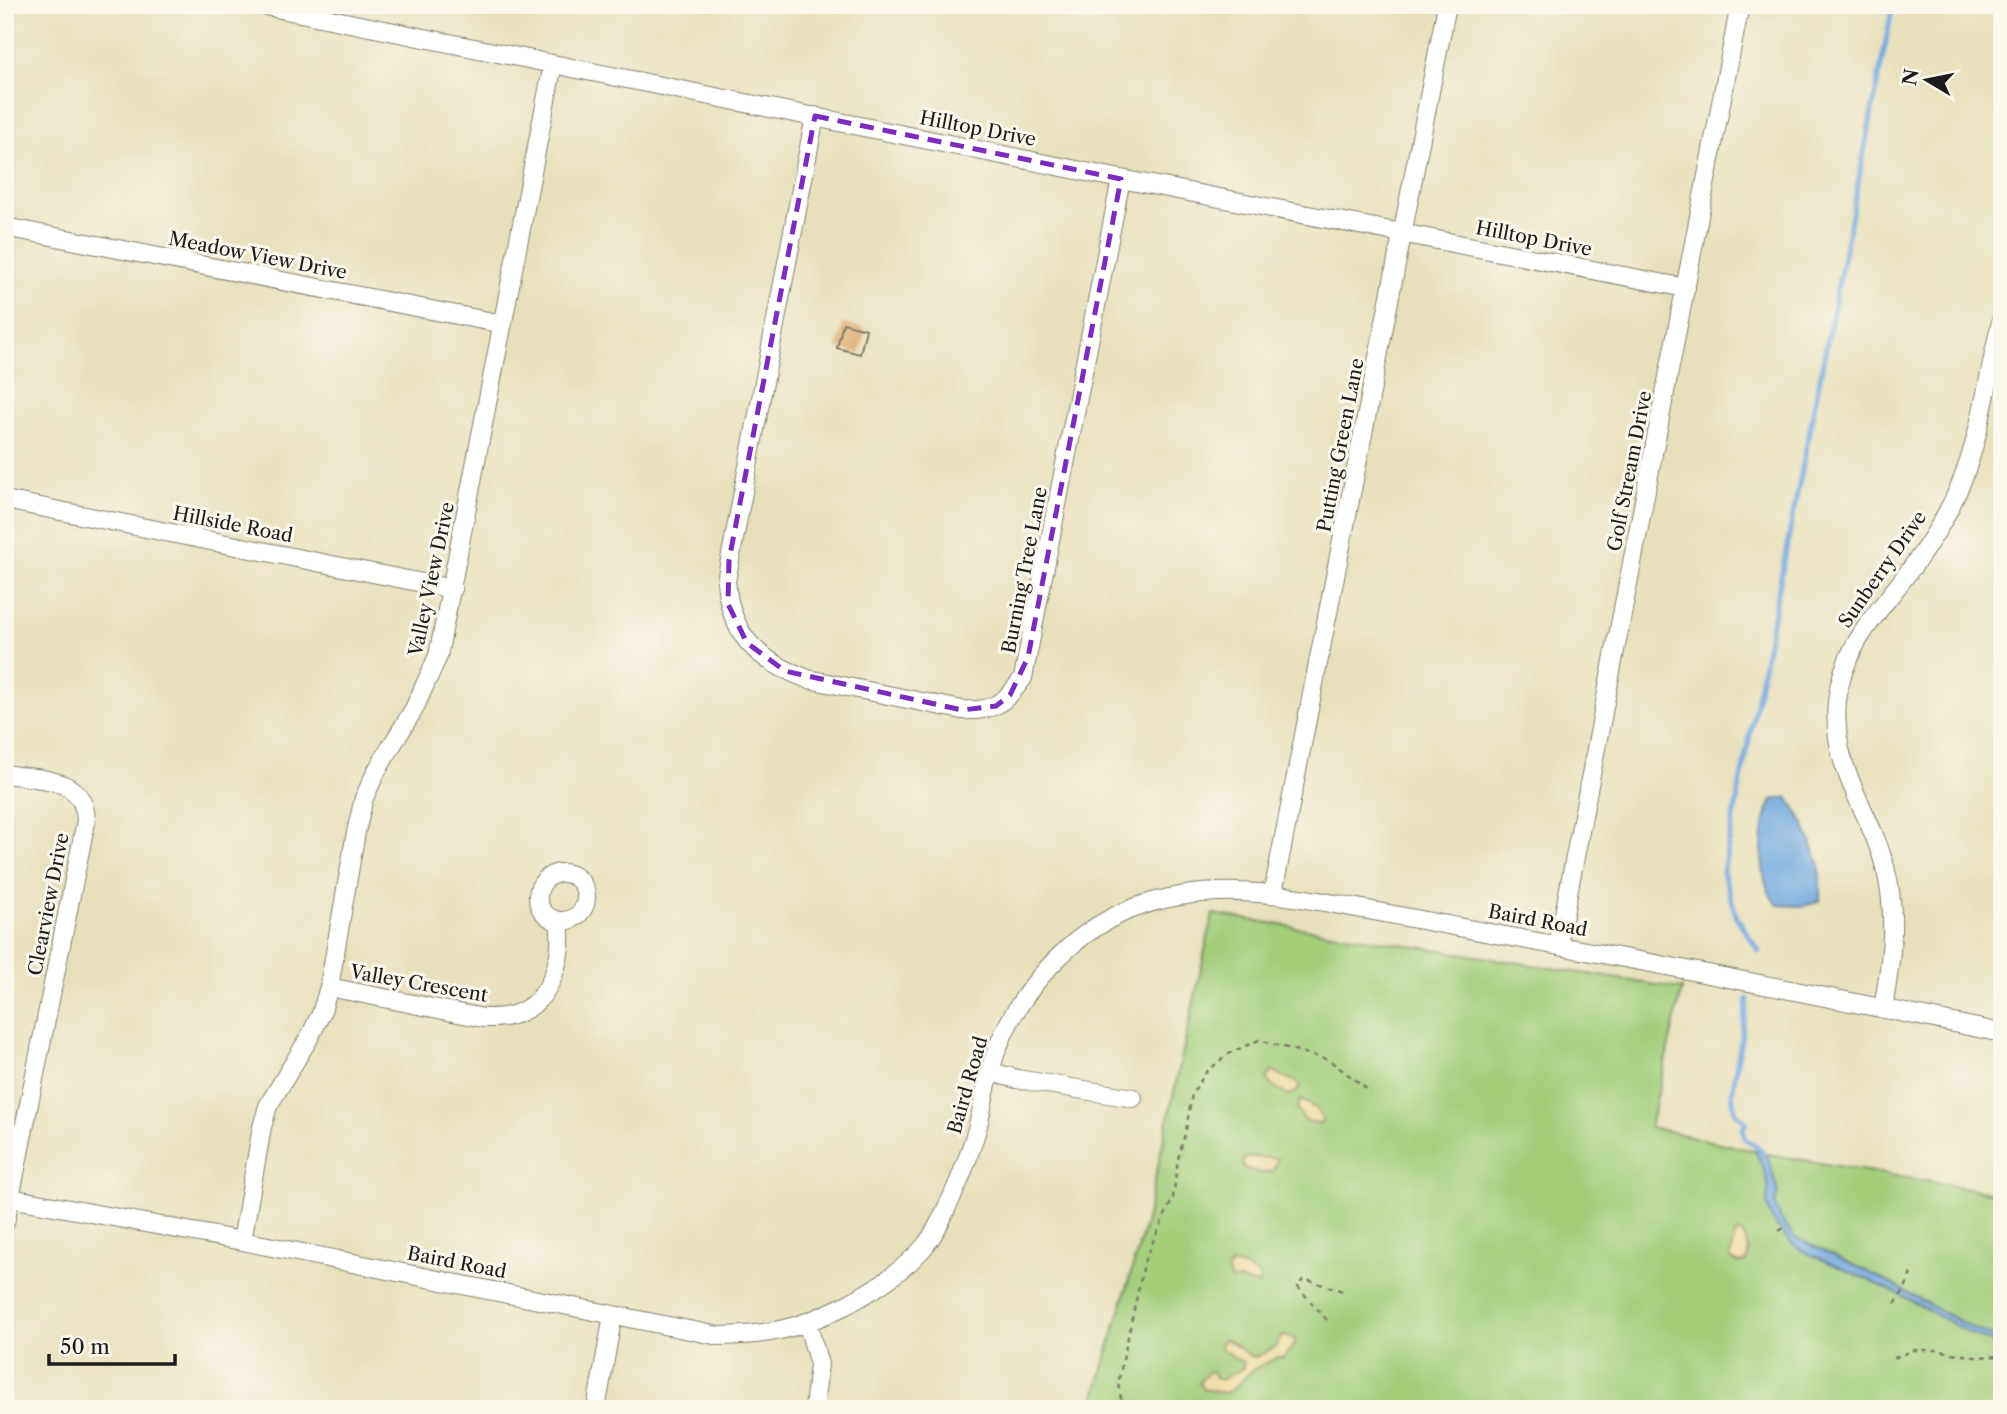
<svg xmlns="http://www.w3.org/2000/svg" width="2007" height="1414" font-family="'Libre Caslon Text',serif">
<rect width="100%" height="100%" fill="#fbf7ec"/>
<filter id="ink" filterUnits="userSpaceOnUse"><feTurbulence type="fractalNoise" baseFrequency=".0143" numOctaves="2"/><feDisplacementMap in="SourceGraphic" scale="14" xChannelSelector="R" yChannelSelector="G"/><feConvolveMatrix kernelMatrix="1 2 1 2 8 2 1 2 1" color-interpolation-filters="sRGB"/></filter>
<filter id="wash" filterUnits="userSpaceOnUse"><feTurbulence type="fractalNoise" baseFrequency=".00686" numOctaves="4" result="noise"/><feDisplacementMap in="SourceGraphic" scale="28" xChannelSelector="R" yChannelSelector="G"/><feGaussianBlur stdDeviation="1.57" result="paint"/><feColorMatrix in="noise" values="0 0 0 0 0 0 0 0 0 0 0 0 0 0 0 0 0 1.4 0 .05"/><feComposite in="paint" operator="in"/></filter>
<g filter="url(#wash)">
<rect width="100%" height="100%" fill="#e8e0bb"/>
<!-- green -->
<path fill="#a2ce7a" stroke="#5f754b" stroke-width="2" d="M1213 914 1682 989 1650 1127 1767 1154 2002 1194V1409H1091L1145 1225Z"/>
<!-- sand -->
<path fill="#eeda9e" stroke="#857b5d" stroke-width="2" d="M1273 1071C1282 1077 1290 1078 1300 1085L1297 1092 1288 1095 1271 1085 1266 1079Z
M1300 1100 1316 1108 1323 1121 1320 1124 1304 1120 1297 1109Z
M1252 1156C1261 1160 1268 1156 1278 1159L1273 1171 1260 1173 1244 1168 1242 1163 1244 1159Z
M1738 1232 1744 1235 1749 1251 1746 1262C1739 1265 1735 1263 1730 1258L1734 1236Z
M1231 1264C1242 1266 1253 1269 1260 1278L1259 1285 1239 1280 1231 1281 1228 1272Z
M1282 1336 1294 1338 1296 1343 1283 1358 1278 1357 1252 1370 1232 1390 1224 1393 1203 1389 1199 1383 1209 1371 1213 1372 1215 1378 1221 1380 1243 1368V1362L1233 1358 1230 1353 1223 1351 1220 1344 1224 1339C1237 1343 1243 1354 1255 1358L1275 1347Z"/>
<!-- water -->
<path fill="#6fa8de" stroke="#46627d" stroke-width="2" d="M1788 797 1804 824 1820 865V901L1804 906 1777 905C1757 882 1759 827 1772 800Z
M1755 1151 1767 1154 1778 1192 1775 1204 1781 1219 1794 1237 1877 1276 1970 1327 2002 1340V1347L1969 1333 1897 1293 1801 1250C1786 1240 1766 1220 1767 1200 1767 1194 1769 1189 1768 1183 1766 1172 1759 1161 1755 1151Z"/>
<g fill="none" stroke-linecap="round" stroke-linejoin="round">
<!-- stream -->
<path stroke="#6fa8de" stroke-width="5" d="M1759 951 1737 918 1723 872 1893 5
M1748 999 1732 1093 1735 1112 1746 1122 1743 1129 1745 1139 1761 1150 1764 1157"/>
</g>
<g id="blocks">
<!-- building -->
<path fill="#ddab6d" d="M843 323 866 329 860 354 837 348Z"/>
</g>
</g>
<g filter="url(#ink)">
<use href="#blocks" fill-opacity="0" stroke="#827e6c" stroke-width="2"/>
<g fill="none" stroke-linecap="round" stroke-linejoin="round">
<defs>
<path id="minor" d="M261 5 1121 179 1686 288
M815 116 726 581C731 637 758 661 808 679L962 710C993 712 1005 703 1023 678L1121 179
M5 227 503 324
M5 500 453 589
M5 774C40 780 85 776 86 821L5 1223
M538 897a24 24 0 1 1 48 0a24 24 0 1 1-48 0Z
M1273 893 1447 5
M1558 945 1740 5
M329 987 483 1018C494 1018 506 1018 516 1014 553 1001 564 955 559 921
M1883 1009C1891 961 1898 914 1885 867 1869 806 1831 771 1837 701 1842 650 1874 617 1904 578 1921 556 1938 531 1950 507 1981 448 1986 381 2002 318
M991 1072 1017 1079 1133 1098
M5 1197 242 1241 719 1336C771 1335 797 1329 844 1306 873 1291 902 1272 924 1247 933 1236 941 1221 947 1207 960 1182 969 1156 977 1129 983 1107 986 1083 993 1061 1013 997 1069 932 1134 908 1215 879 1287 895 1368 910 1421 920 1474 930 1527 940 1686 969 1844 1000 2002 1033
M242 1241 262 1127 268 1106 309 1038 321 1014 329 987 356 832 364 798 377 770 414 709 438 656 553 64
M807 1322 819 1364 814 1409
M596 1409 613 1315"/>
</defs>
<!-- minor casing -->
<use href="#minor" stroke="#827e6c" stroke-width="20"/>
<!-- path -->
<path stroke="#827e6c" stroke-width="2.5" stroke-dasharray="5 5" stroke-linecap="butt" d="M1779 1231 1787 1226
M1895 1304 1905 1289 1913 1268
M1327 1320 1297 1286 1304 1279 1343 1291
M1894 1358 1914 1350H1936L1975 1357 2002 1356
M1123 1409 1118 1383 1145 1259 1173 1198 1178 1159 1186 1130 1192 1094 1207 1071 1230 1053 1259 1040 1329 1060 1371 1092"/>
<!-- minor -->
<use href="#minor" stroke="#fff" stroke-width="18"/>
</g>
</g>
<!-- marked area -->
<path fill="none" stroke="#7b2cbf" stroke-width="5" stroke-dasharray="14 9" stroke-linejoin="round" d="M815 116 1121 179 1028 657 1010 695 996 706 962 710 785 671 747 643 728 604 729 560Z"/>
<g text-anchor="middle" stroke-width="6" stroke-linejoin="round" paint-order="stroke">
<!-- street labels -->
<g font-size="19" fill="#1c1c1c" stroke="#fbf7ec">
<text transform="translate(978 128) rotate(11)" y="7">Hilltop Drive</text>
<text transform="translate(1534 238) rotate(11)" y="7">Hilltop Drive</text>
<text transform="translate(258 255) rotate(11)" y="7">Meadow View Drive</text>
<text transform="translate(1340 445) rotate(-79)" y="7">Putting Green Lane</text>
<text transform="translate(1629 471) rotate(-79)" y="7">Golf Stream Drive</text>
<text transform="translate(233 524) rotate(11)" y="7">Hillside Road</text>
<text transform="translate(1882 569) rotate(-55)" y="7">Sunberry Drive</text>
<text transform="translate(1024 570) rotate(-79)" y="7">Burning Tree Lane</text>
<text transform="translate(431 579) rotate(-78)" y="7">Valley View Drive</text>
<text transform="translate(48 904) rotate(-79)" y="7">Clearview Drive</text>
<text transform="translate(1538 920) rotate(11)" y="7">Baird Road</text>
<text transform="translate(419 983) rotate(10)" y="7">Valley Crescent</text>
<text transform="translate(967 1085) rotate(-74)" y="7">Baird Road</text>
<text transform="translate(457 1262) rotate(11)" y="7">Baird Road</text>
</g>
</g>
<!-- margin -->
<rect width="2007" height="1414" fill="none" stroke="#fbf7ec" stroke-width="28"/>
<!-- north arrow -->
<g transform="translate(1927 80) rotate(280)" stroke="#fbf7ec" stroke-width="5" paint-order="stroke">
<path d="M0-5L12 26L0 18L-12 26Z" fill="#1c1c1c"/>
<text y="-10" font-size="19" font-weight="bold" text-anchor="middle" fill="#1c1c1c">N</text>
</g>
<!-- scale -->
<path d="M49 1354v10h126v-10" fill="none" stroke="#1c1c1c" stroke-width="3.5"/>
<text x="60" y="1354" font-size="21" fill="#1c1c1c" stroke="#fbf7ec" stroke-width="5" paint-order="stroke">50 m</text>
</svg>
